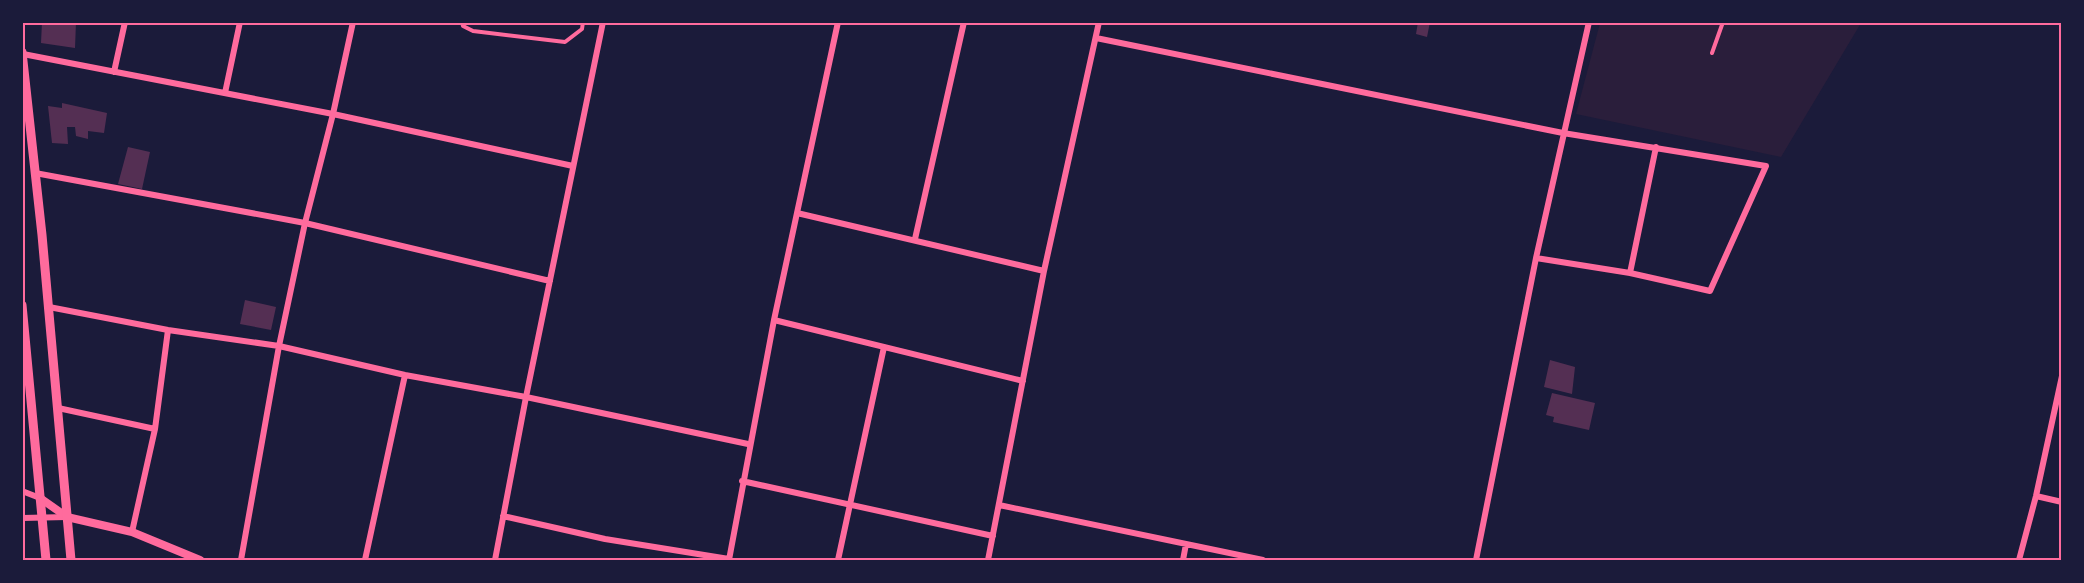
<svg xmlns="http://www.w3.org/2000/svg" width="2084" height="583" font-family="'IBM Plex Sans',sans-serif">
<rect width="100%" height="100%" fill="#1b1b3a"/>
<!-- green -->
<path fill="#2a1e3b" d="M1600 23H1861L1781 157 1576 114Z"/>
<!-- building -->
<path fill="#542f53" d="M42 22H76L75 48 41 43Z
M1418 22H1430L1427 37 1416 34Z
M62 103 107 113 104 133 88 131V139L76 136 75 127H67L68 144 52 143 48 106 62 108Z
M128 147 150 152 142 189 118 184Z
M245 300 276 307 271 330 240 324Z
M1550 360 1575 367 1572 394 1544 387Z
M1552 393 1595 403 1589 430 1553 422 1554 417 1546 415Z"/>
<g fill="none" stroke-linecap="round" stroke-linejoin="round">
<!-- service -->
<path stroke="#ff6b9d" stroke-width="4" d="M462 22 463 26 473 31 565 42 582 29 583 22
M1712 53 1723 22"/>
<!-- minor -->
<path stroke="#ff6b9d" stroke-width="6" d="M1096 38 1563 133 1766 166 1710 291 1630 273 1536 258
M23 54 333 114 573 166
M114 72 125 22
M225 93 240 22
M35 173 305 223 550 281
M797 213 1044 271
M915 239 964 22
M1630 273 1656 147
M49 307 168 330 279 346 405 375 526 397 748 444
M774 320 1023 381
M58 408 155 429
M742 481 993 536
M22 491 40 498
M2036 496 2062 502
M999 505 1263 560
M503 516 605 539 729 559
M22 518 67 517
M132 532 155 429 168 330
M241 560 279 346 305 223 333 114 353 22
M365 560 405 375
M495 560 526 397 603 22
M729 560 774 320 838 22
M838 560 884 347
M988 560 1044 271 1099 22
M1183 560 1186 544
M1476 560 1536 258 1589 22
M2019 560 2036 496 2062 376"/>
<!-- tertiary -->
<path stroke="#ff6b9d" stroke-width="8" d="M40 498 67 517 132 532 200 560"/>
<!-- secondary -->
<path stroke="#ff6b9d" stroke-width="9" d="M22 52 42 235 71 560
M22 305 46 560"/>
</g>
<!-- border -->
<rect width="2084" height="583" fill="none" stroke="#1b1b3a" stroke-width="48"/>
<rect x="24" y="24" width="2036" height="535" fill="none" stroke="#ff6b9d" stroke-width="2"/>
</svg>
